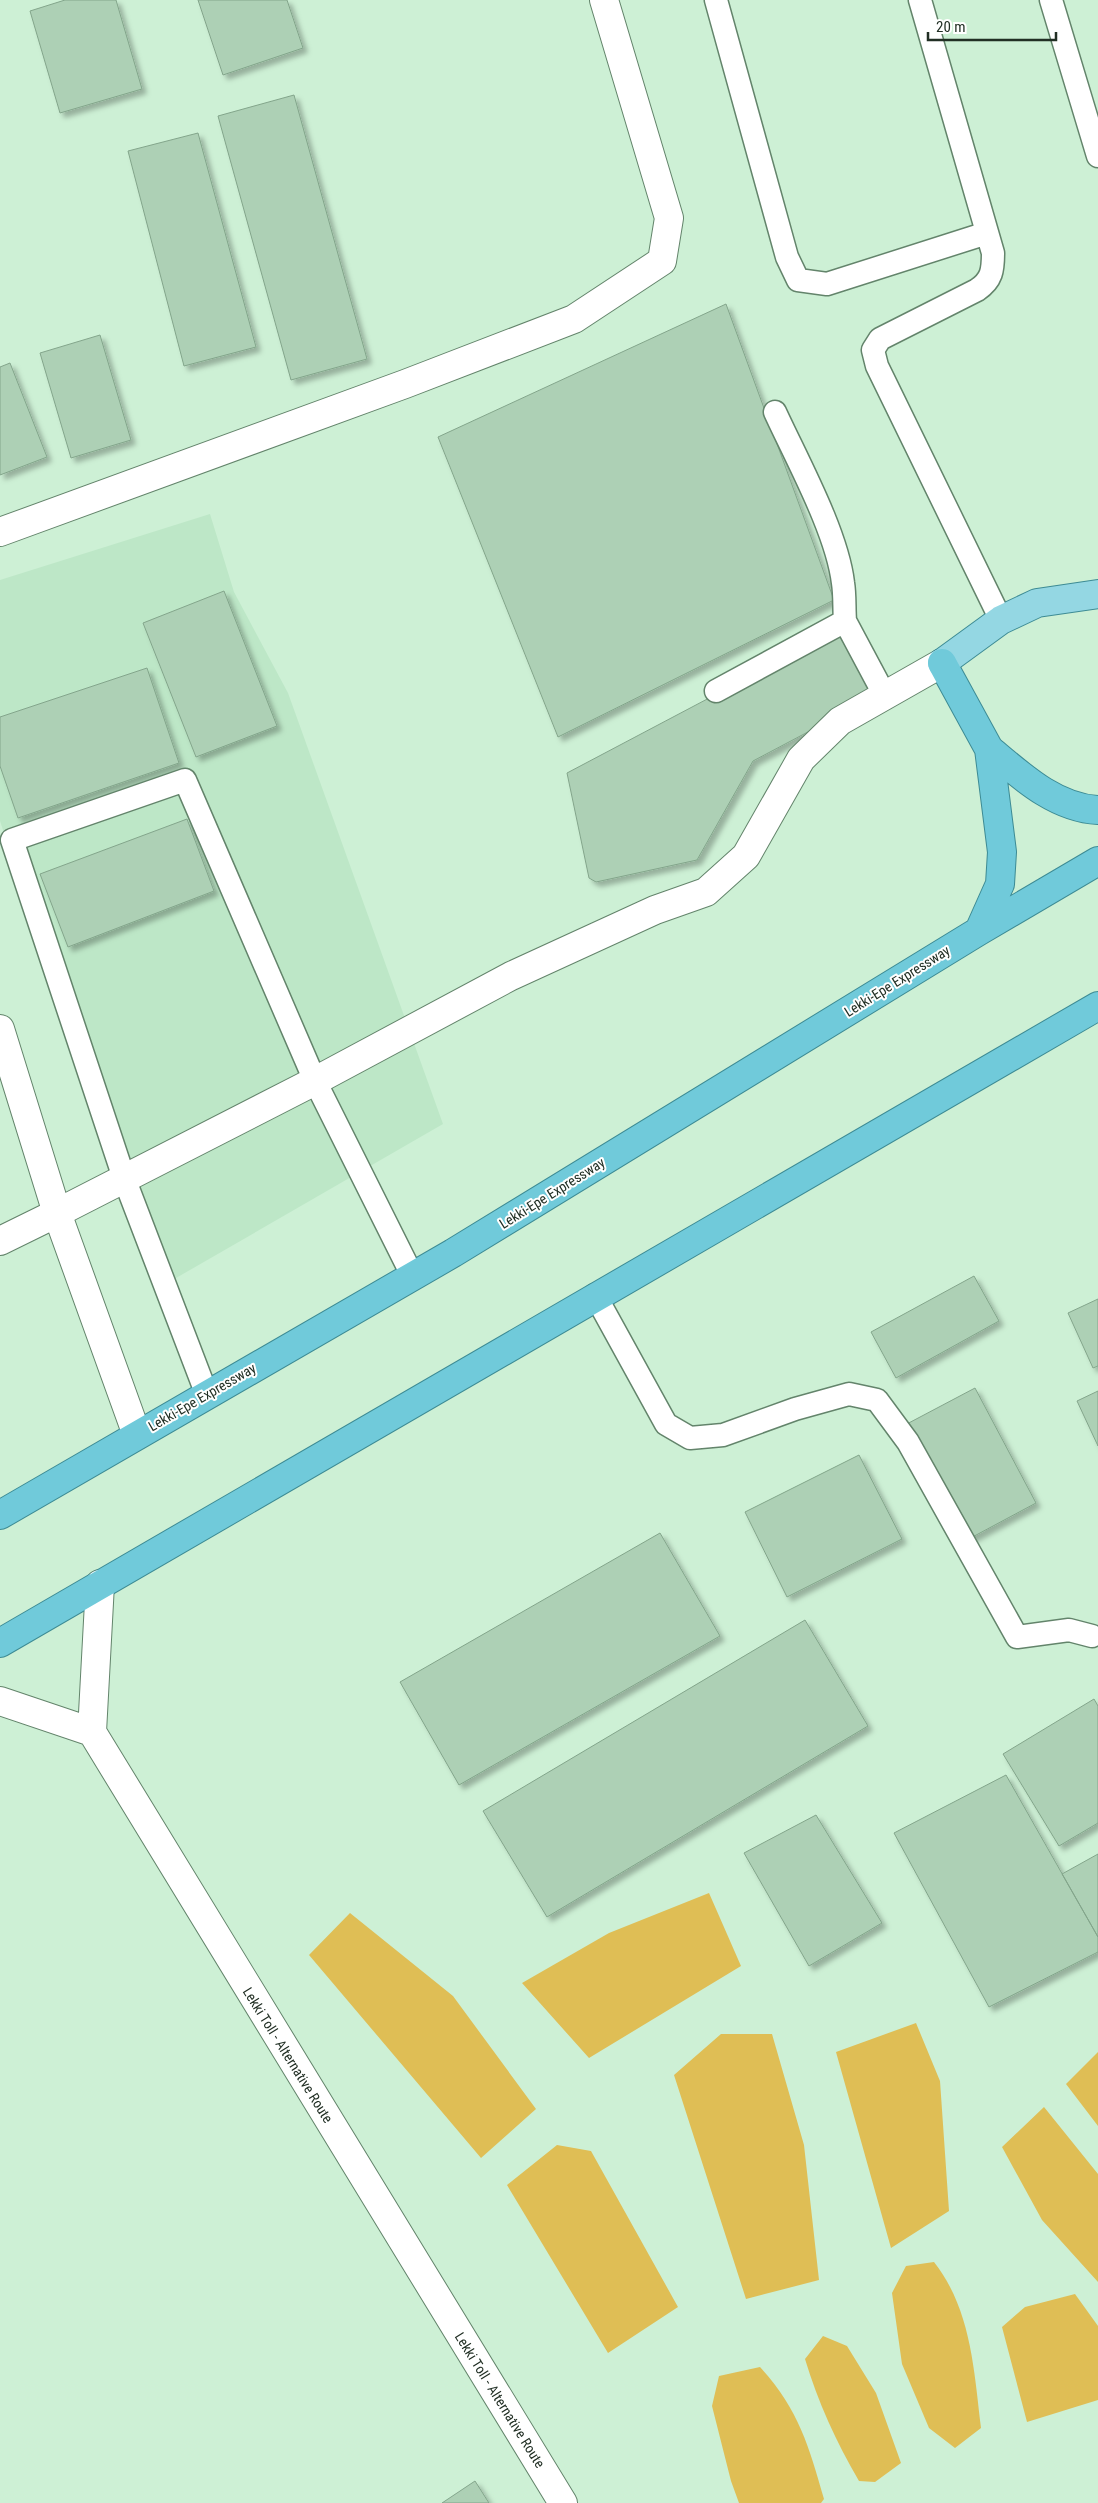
<svg xmlns="http://www.w3.org/2000/svg" width="1098" height="2503" font-family="'Roboto Condensed',sans-serif">
<defs>
<filter id="shadow"><feDropShadow dx="4.5" dy="4.5" stdDeviation="2.5" flood-color="#0004"/></filter>
</defs>
<rect width="100%" height="100%" fill="#cdf0d5"/>
<!-- built -->
<path fill="#bde7c7" d="M210 514 234 592 288 693 443 1124 157 1289 0 821V580Z"/>
<!-- water -->
<path fill="#dfbe55" d="M709 1893 741 1966 589 2058 522 1983 609 1933Z
M350 1913 453 1996 536 2109 481 2158 309 1955Z
M916 2023 940 2081 949 2211 891 2248 836 2052Z
M721 2034H772L804 2145 819 2280 746 2299 674 2075Z
M1098 2052V2126L1066 2084Z
M1044 2107 1098 2174V2282L1042 2220 1002 2147Z
M557 2145 591 2151 678 2307 608 2353 507 2185Z
M934 2262C971 2309 974 2370 981 2428L955 2448 929 2428 902 2364 892 2293 906 2266Z
M1075 2294 1098 2326V2400L1027 2422 1002 2327 1025 2307Z
M823 2336 847 2346 876 2393 901 2463 875 2482 859 2481C836 2442 818 2402 805 2359Z
M760 2367C798 2408 809 2446 824 2499L821 2503H739L731 2481 712 2406 719 2376Z"/>
<!-- building -->
<path fill="#add0b5" stroke="#83a58b" filter="url(#shadow)" d="M65 0H116L142 89 60 113 30 11Z
M198 0H287L303 48 223 75Z
M294 95 367 359 291 380 218 116Z
M198 133 256 347 184 366 128 151Z
M726 304 834 600 558 737 438 437Z
M100 335 131 440 71 458 40 353Z
M10 363 47 457 0 475V367Z
M224 591 277 726 196 757 143 623Z
M838 630 874 697 753 761 697 860 596 882 589 878 567 773Z
M147 668 179 763 18 818 0 766V717Z
M187 819 214 891 68 947 40 874Z
M974 1276 999 1321 896 1378 871 1332Z
M1098 1299V1366L1093 1368 1068 1313Z
M975 1388 1036 1503 965 1541 903 1426Z
M1098 1391V1446L1077 1401Z
M859 1455 902 1539 787 1597 745 1512Z
M660 1533 720 1636 459 1785 400 1682Z
M805 1620 868 1726 547 1917 483 1811Z
M1094 1699 1098 1706V1823L1059 1846 1003 1754Z
M1006 1775 1098 1937V1952L989 2007 894 1833Z
M816 1815 882 1923 809 1966 744 1853Z
M1098 1854V1937L1062 1874Z
M475 2481 489 2503H442Z"/>
<g fill="none" stroke-linecap="round" stroke-linejoin="round">
<defs>
<path id="service" d="M716 0 787 257 798 280 827 284 987 233
M920 0 993 253C993 270 992 280 977 290L880 339 873 350 877 366 1001 620
M1051 0 1098 156
M775 412C797 460 837 532 843 583 845 595 844 608 845 621
M716 691 845 621 885 696
M595 1295 666 1424 690 1438 723 1435 795 1409 849 1394 877 1400 908 1442 1017 1637 1069 1630 1092 1636
M207 1395 124 1178 12 840 185 780 315 1081 413 1277"/>
<path id="minor" d="M0 532 405 384 574 319 662 261 669 218 604 0
M0 1029 57 1213 137 1435
M0 1241 57 1213
M100 1584 92 1732 563 2503
M0 1701 92 1732"/>
<path id="tertiary" d="M57 1213 315 1081 511 976 655 910 706 892 746 856 801 759 840 721 942 663"/>
<path id="primary" d="M942 663 1001 620 1037 603 1098 594"/>
<path id="trunk" d="M942 663 989 749 1002 852 1000 884 979 931
M989 749C1020 775 1055 808 1098 810
M0 1515 453 1253 979 931 1098 861
M0 1643 1098 1006"/>
</defs>
<!-- service casing -->
<use href="#service" stroke="#63846b" stroke-width="25"/>
<!-- minor casing -->
<use href="#minor" stroke="#63846b" stroke-width="30"/>
<!-- tertiary casing -->
<use href="#tertiary" stroke="#63846b" stroke-width="30"/>
<!-- primary casing -->
<use href="#primary" stroke="#3d8b94" stroke-width="30"/>
<!-- trunk casing -->
<use href="#trunk" stroke="#3d8b94" stroke-width="30"/>
<!-- service -->
<use href="#service" stroke="#fff" stroke-width="22"/>
<!-- minor -->
<use href="#minor" stroke="#fff" stroke-width="28"/>
<!-- tertiary -->
<use href="#tertiary" stroke="#fff" stroke-width="28"/>
<!-- primary -->
<use href="#primary" stroke="#94d7e3" stroke-width="28"/>
<!-- trunk -->
<use href="#trunk" stroke="#70cada" stroke-width="28"/>
</g>
<g text-anchor="middle" stroke-width="4" stroke-linejoin="round" paint-order="stroke">
<!-- street labels -->
<g font-size="14" fill="#212f24" stroke="#fff">
<text transform="translate(897 981) rotate(-32)" y="5">Lekki-Epe Expressway</text>
<text transform="translate(552 1193) rotate(-32)" y="5">Lekki-Epe Expressway</text>
<text transform="translate(202 1397) rotate(-30)" y="5">Lekki-Epe Expressway</text>
<text transform="translate(288 2055) rotate(58)" y="5">Lekki Toll - Alternative Route</text>
<text transform="translate(500 2400) rotate(58)" y="5">Lekki Toll - Alternative Route</text>
</g>
</g>
<!-- scale -->
<path d="M928 32v8h128v-8" fill="none" stroke="#212f24" stroke-width="2.5"/>
<text x="936" y="32" font-size="15" fill="#212f24" stroke="#ffffff" stroke-width="4" paint-order="stroke">20 m</text>
</svg>
